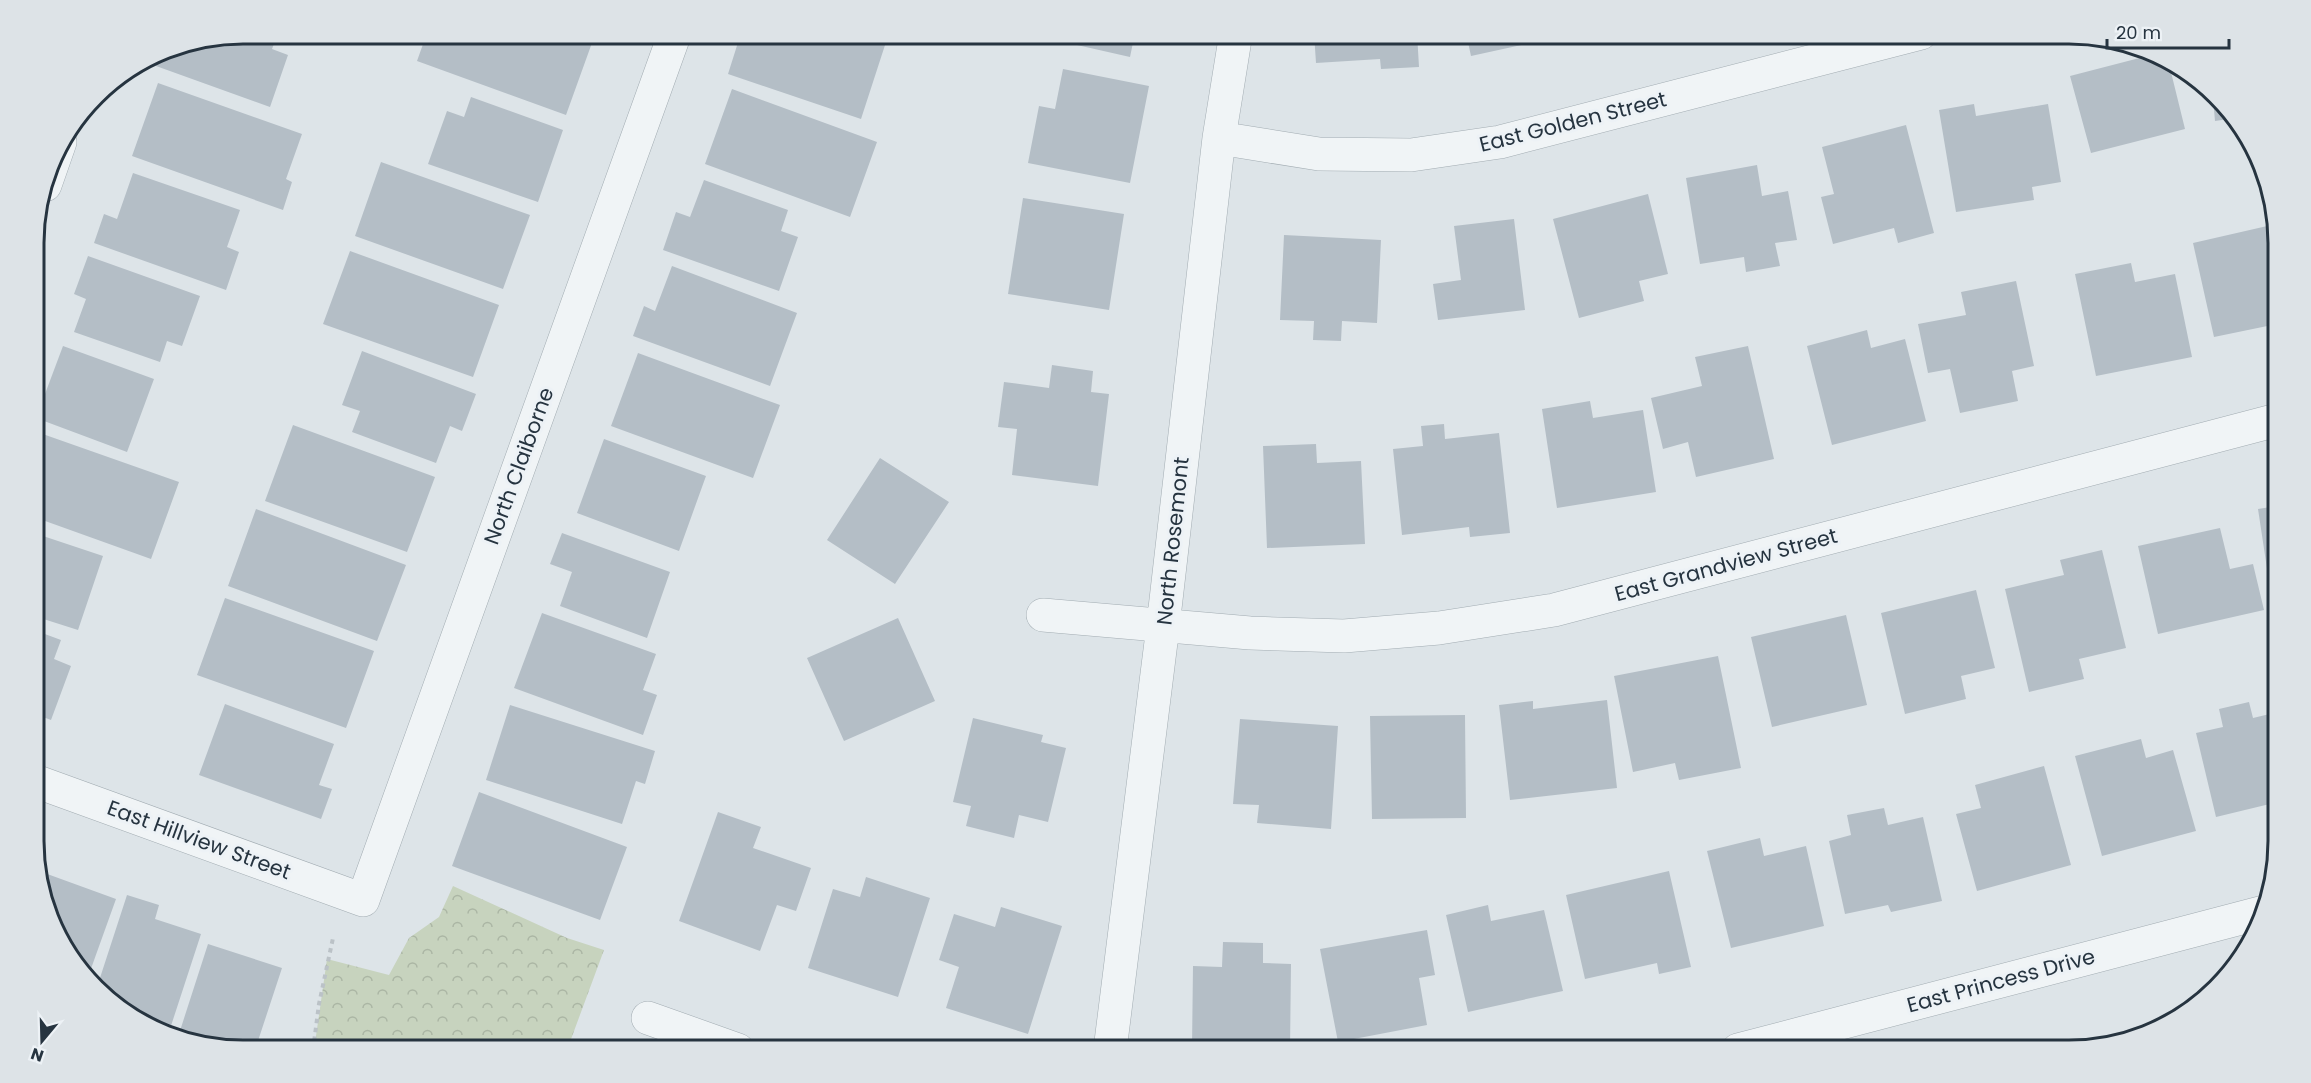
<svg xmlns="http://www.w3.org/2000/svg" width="2311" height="1083" font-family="Poppins,sans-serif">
<defs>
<pattern id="park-crowns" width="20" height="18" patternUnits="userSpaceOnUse" patternTransform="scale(1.5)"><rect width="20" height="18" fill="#c7d3be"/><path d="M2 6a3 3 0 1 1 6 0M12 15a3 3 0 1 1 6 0" fill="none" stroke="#abb6a4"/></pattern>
</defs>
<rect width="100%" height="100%" fill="#dde4e8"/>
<!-- park -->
<path fill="url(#park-crowns)" d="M453 886 567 938 604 950 567 1050H314L327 959 389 975 409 938 439 917Z"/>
<!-- building -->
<path fill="#b4bec6" d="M243 33H278L272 49 288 55 270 107 156 66 163 49Z
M427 33H573L593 40 566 115 417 61Z
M741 33 754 35 755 33H858L886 42 861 119 728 74Z
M891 33H919L916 42Z
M1024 33H1135L1130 57Z
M1314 33H1417L1419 67 1381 69 1380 59 1316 63Z
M1466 33H1562L1563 36 1471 56Z
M2155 54 2169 64 2185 129 2091 153 2070 76Z
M1063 69 1149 86 1130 183 1028 163 1039 106 1055 109Z
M158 83 302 134 286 179 292 182 283 210 132 156Z
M732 89 877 142 850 217 705 164Z
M471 97 563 130 538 202 428 164 447 111 464 117Z
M2213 98 2235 115 2236 118 2215 121Z
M1974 104 1976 116 2048 104 2061 182 2032 187 2034 200 1956 212 1939 110Z
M1906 125 1934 233 1898 243 1894 228 1833 244 1821 197 1834 194 1822 147Z
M381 162 530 215 503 289 355 236Z
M1757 165 1762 196 1788 191 1797 240 1775 243 1780 266 1746 272 1744 257 1700 264 1686 178Z
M133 173 240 210 227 247 239 252 226 290 94 243 104 214 117 219Z
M704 180 788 210 781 231 798 237 779 291 663 250 676 212 690 217Z
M1648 194 1668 274 1639 281 1644 301 1579 318 1553 219Z
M1023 198 1124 214 1109 310 1008 294Z
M1514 219 1525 310 1438 320 1433 284 1461 280 1454 226Z
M2276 224 2277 324 2214 337 2193 243Z
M1284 235 1381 240 1377 323 1342 321 1341 341 1313 340 1314 321 1280 320Z
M350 251 499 305 473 377 323 324Z
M88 256 200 296 182 346 167 341 160 362 74 332 86 299 74 294Z
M2131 263 2135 282 2175 274 2192 357 2096 376 2075 274Z
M672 266 797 313 770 386 633 336 644 306 655 311Z
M2016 281 2034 366 2012 371 2018 401 1960 413 1950 369 1928 373 1918 324 1966 315 1961 292Z
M1867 330 1871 348 1905 339 1926 421 1832 445 1807 346Z
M63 346 154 379 127 452 36 418Z
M1748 346 1774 459 1696 477 1688 442 1663 449 1651 398 1702 386 1695 357Z
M362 351 476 394 462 431 450 426 436 463 352 432 360 411 342 405Z
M638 353 780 405 753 478 611 426Z
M1052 365 1093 371 1091 392 1109 394 1098 486 1012 475 1017 429 998 427 1004 382 1049 388Z
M1590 401 1593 418 1643 410 1656 492 1557 508 1542 409Z
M1444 424 1445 439 1499 433 1510 533 1470 537 1469 527 1402 535 1393 449 1423 446 1421 426Z
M293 425 435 477 407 552 265 501Z
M37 432 179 482 151 559 34 517V440Z
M604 439 706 476 679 551 577 513Z
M1316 444 1317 463 1361 461 1365 544 1267 548 1263 446Z
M880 458 949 502 895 584 827 540Z
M2277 506V594L2271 595 2258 509Z
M256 509 406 565 377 641 228 586Z
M2220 528 2230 569 2253 564 2264 610 2158 634 2138 546Z
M34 533 103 556 78 630 34 616Z
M562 533 670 572 647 638 560 606 572 572 550 564Z
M2102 550 2126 648 2079 659 2084 679 2029 692 2005 589 2064 575 2060 560Z
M1976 590 1995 668 1961 676 1966 699 1905 714 1881 613Z
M225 598 374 651 346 728 197 675Z
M542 613 656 654 643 690 657 695 643 735 514 688Z
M1846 615 1867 705 1772 727 1751 637Z
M898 618 935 701 844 741 807 658Z
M34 630 61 640 54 659 71 666 51 720 35 714Z
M1718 656 1741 768 1679 780 1675 763 1633 772 1614 676Z
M1607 700 1617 788 1510 800 1499 705 1533 701V709Z
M2249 702 2253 718 2278 712V802L2216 817 2196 733 2223 727 2219 709Z
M225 704 334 744 319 785 332 789 321 819 199 775Z
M510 705 655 751 645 784 636 781 622 824 486 780Z
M1465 715 1466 818 1372 819 1370 716Z
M973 718 1043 735 1041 742 1066 748 1048 822 1019 815 1014 838 966 826 971 806 953 802Z
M1240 719 1338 726 1331 829 1257 823 1259 805 1233 804Z
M2141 739 2146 758 2173 750 2196 831 2102 856 2075 756Z
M2044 766 2071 865 1977 891 1956 814 1981 808 1975 785Z
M479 792 627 847 600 920 452 866Z
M1884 808 1888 825 1923 817 1942 901 1891 912 1888 905 1845 914 1829 841 1851 835 1847 815Z
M718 812 761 827 753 848 811 868 796 911 777 905 760 951 679 921Z
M1760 838 1764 856 1806 846 1824 926 1731 948 1707 851Z
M39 871 116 899 88 977 76 968 38 874Z
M1669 871 1691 967 1659 974 1657 963 1585 979 1566 895Z
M866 877 930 898 898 997 808 968 833 889 860 897Z
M127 895 159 905 155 919 201 934 168 1035 162 1034 98 984Z
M1488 905 1491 921 1544 910 1563 991 1468 1012 1446 915Z
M1001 907 1062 926 1028 1034 946 1008 959 967 939 960 954 914 995 927Z
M1427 930 1435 975 1419 978 1427 1025 1338 1042 1320 949Z
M1223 942 1263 943V963L1291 964 1290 1050 1192 1048 1193 966 1222 967Z
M208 944 282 968 255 1050H243L178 1037Z"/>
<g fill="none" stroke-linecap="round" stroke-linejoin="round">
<defs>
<path id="minor" d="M1219 138 1319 154 1411 155 1500 142 1921 33
M45 185 60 142
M1043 615 1250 633 1344 636 1439 628 1554 610 2277 420
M35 781 363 900 675 33
M648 1018 738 1050
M1110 1050 1163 626 1219 138 1236 33
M1738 1050 2264 912"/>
</defs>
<!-- minor casing -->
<use href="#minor" stroke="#a2acb2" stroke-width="34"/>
<!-- path -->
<path stroke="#bbc2c7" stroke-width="4" stroke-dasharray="4.5 4.5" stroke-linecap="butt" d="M313 1050 319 1004 333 938"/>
<!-- minor -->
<use href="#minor" stroke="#f0f4f6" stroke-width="33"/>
</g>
<g text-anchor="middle" stroke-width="6" stroke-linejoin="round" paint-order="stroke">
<!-- street labels -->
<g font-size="21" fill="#263440" stroke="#edf2f6">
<text transform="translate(1573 122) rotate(-14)" y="7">East Golden Street</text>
<text transform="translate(519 466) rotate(-70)" y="7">North Claiborne</text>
<text transform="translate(1173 541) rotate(-84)" y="7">North Rosemont</text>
<text transform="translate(1726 565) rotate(-15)" y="7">East Grandview Street</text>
<text transform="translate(199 840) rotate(20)" y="7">East Hillview Street</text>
<text transform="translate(2001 981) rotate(-15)" y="7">East Princess Drive</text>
</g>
</g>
<!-- crop -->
<path d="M0 0H2311V1083H0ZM243 44H2069A199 199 0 0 1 2268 243V841A199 199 0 0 1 2069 1040H243A199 199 0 0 1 44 841V243A199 199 0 0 1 243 44Z" fill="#dde3e7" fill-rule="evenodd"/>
<path fill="none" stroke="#263440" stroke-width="3" d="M243 44H2069A199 199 0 0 1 2268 243V841A199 199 0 0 1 2069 1040H243A199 199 0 0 1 44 841V243A199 199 0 0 1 243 44Z"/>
<!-- north arrow -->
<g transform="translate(42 1041) rotate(199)" stroke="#edf2f6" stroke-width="4.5" paint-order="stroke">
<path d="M0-4.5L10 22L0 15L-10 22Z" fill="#263440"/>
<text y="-9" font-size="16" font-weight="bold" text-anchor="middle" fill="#263440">N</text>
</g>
<!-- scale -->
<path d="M2107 39v9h122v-9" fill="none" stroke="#263440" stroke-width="3"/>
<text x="2116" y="39" font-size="18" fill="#263440" stroke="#edf2f6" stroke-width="4.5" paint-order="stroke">20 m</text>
</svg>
